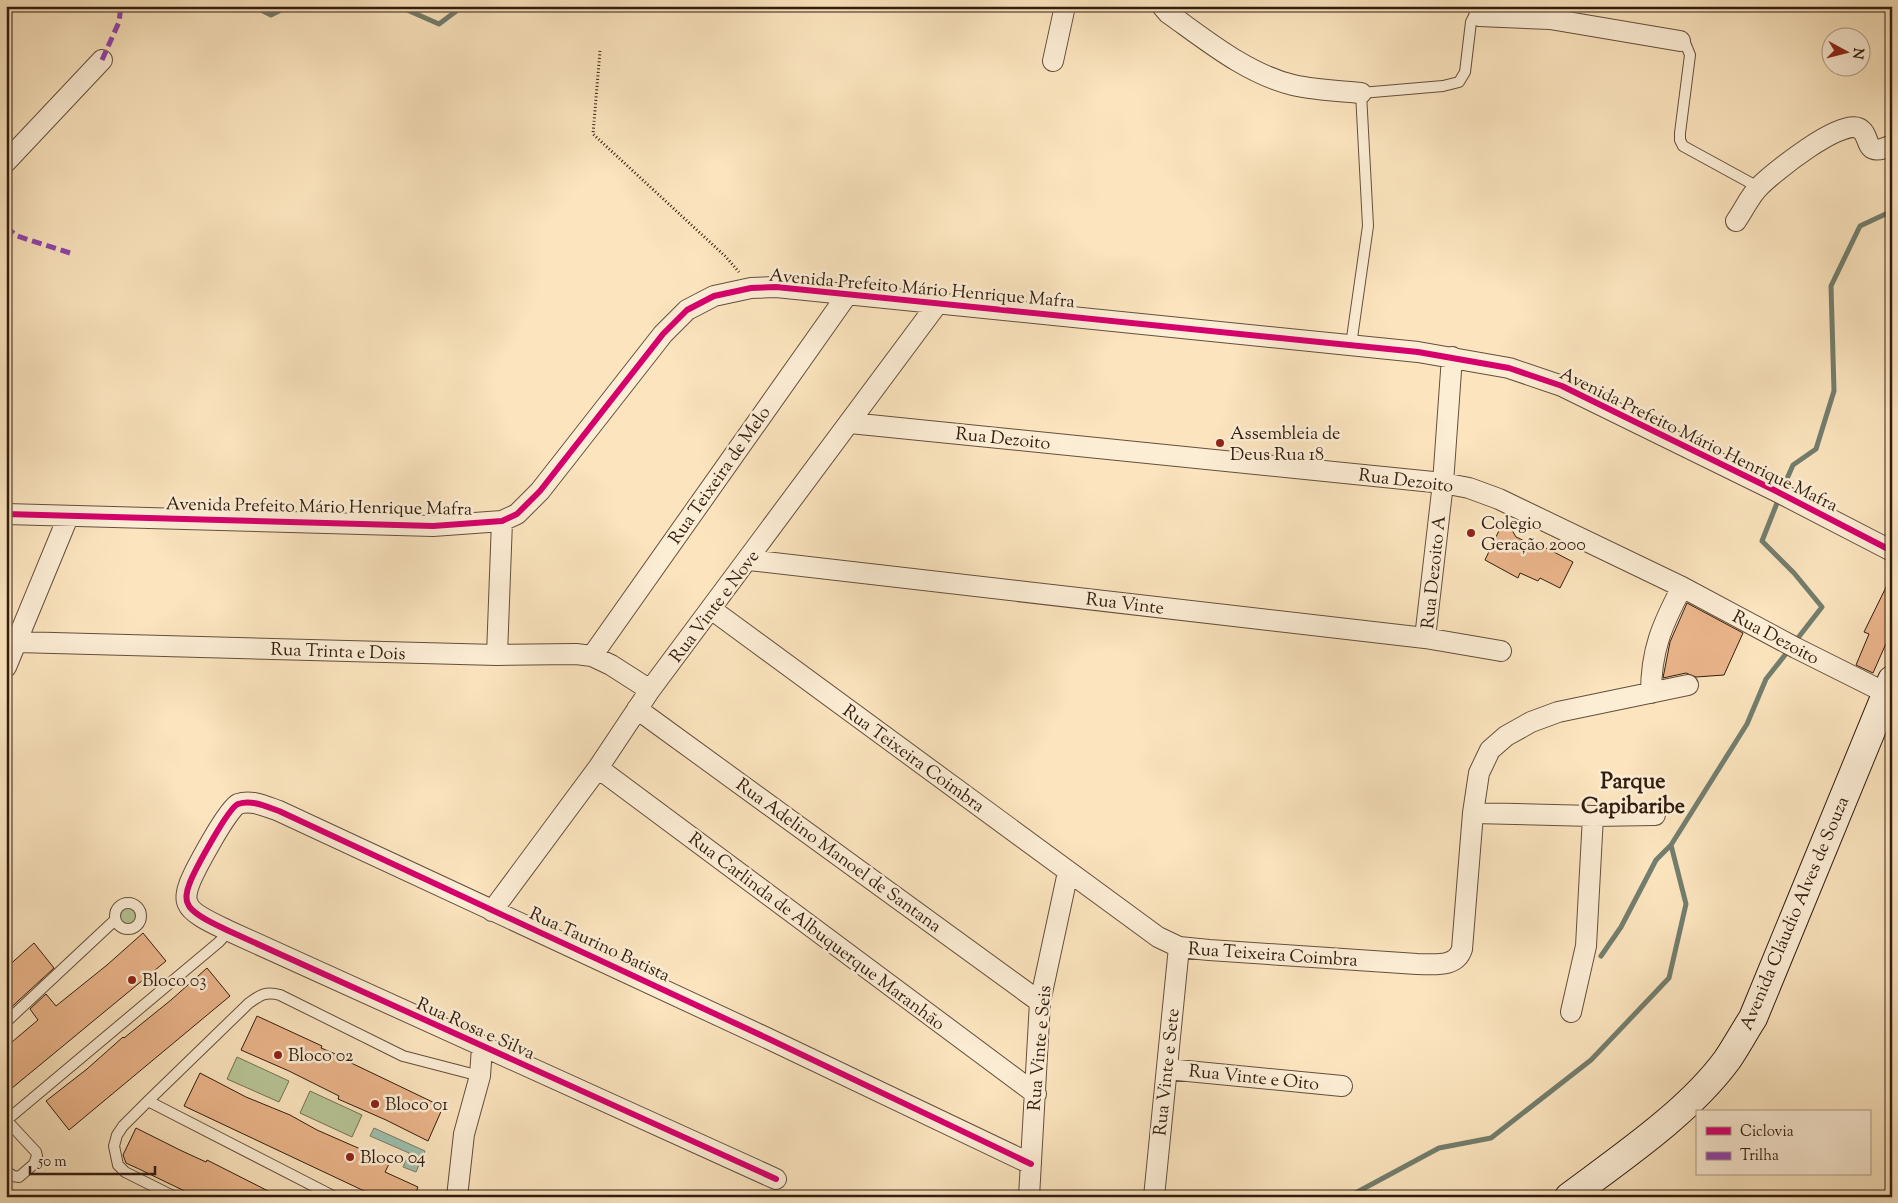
<svg xmlns="http://www.w3.org/2000/svg" width="1898" height="1203" font-family="'Sorts Mill Goudy',serif">
<rect width="100%" height="100%" fill="#fbe4be"/>
<filter id="stains"><feTurbulence type="fractalNoise" baseFrequency=".004" numOctaves="4"/><feColorMatrix values="0 0 0 0 .2 0 0 0 0 .09 0 0 0 0 .02 0 0 0 .5 -.17"/></filter>
<radialGradient id="worn" r=".72"><stop offset=".6" stop-color="#630" stop-opacity="0"/><stop offset="1" stop-color="#630" stop-opacity=".3"/></radialGradient>
<!-- green -->
<path fill="#b8c597" stroke="#757154" d="M115 916a13 13 0 1 1 26 0a13 13 0 1 1-26 0Z
M237 1057 289 1081 279 1102 227 1079Z
M310 1091 362 1115 352 1137 300 1113Z"/>
<!-- water -->
<path fill="#9fbfad" stroke="#737e6e" d="M374 1128 425 1151 416 1172 403 1167 409 1153 370 1136Z"/>
<g fill="none" stroke-linecap="round" stroke-linejoin="round">
<!-- stream -->
<path stroke="#737e6e" stroke-width="5" d="M253 6 271 15 289 6
M398 6 439 24 463 6
M1782 490 1793 465 1816 449 1834 391 1831 286 1860 226 1892 211
M1779 498 1762 541 1794 573 1822 607 1794 643
M1601 956 1621 927 1656 860 1671 845
M1348 1197 1439 1148 1491 1138 1591 1060 1669 978 1686 904 1671 845 1747 724 1766 679 1789 650"/>
</g>
<!-- building -->
<path fill="#ebb58b" stroke="#321d10" d="M1505 518 1516 537 1538 547 1539 545 1552 551 1573 562 1560 588 1540 578 1538 581 1520 573 1518 578 1485 560Z
M1892 575V630L1873 673 1856 665 1869 634 1864 632Z
M1687 603 1743 633 1724 675 1696 677 1686 673 1663 678 1670 642Z
M143 933 166 961 6 1093V1047L38 1020 30 1009 46 994 56 1006 107 965Z
M34 943 54 968 6 1012V968Z
M207 968 230 996 69 1130 46 1101 87 1069 123 1037 124 1038 171 1000Z
M257 1016 322 1046 321 1048 345 1058V1060L443 1107 428 1141 386 1120 338 1099 339 1096 289 1071 241 1050Z
M200 1073 246 1097 290 1115 317 1130 390 1162 385 1172 418 1187 414 1197H377L184 1106Z
M136 1128 182 1151 206 1162 207 1160 280 1197H197L139 1169 126 1163 123 1155Z"/>
<g fill="none" stroke-linecap="round" stroke-linejoin="round">
<defs>
<path id="lane" d="M1680 41 1686 45 1690 55 1680 133V140L1683 146 1758 187
M1351 345 1368 226 1361 93 1443 86 1459 82 1465 72 1471 22 1473 18 1479 16
M115 916a13 13 0 1 1 26 0a13 13 0 1 1-26 0Z
M6 1022 115 920
M148 1101 335 1197
M8 1119 219 942 229 931
M6 1171 13 1176 19 1177 34 1164 37 1156 36 1152 11 1125
M175 1197 125 1172 118 1165 114 1146 117 1135 123 1126 148 1101 249 1003C260 995 266 991 280 995L403 1056 480 1076"/>
<path id="street" d="M1162 6 1168 13C1206 40 1247 74 1293 85 1315 90 1339 91 1361 93
M1479 16 1550 19 1680 41
M1053 61 1065 6
M6 162 102 60
M1736 221C1744 210 1750 195 1760 186 1774 172 1839 120 1858 128 1873 134 1861 160 1892 145
M850 423 1443 483 1469 488 1499 499 1682 587 1796 648 1892 696
M6 514 433 526 502 521 517 514 540 491 663 334 687 310 714 296 751 288 776 287 1418 352 1509 368 1562 386 1774 490 1892 551
M749 560 1425 638 1501 651
M711 609 1158 937 1179 947 1209 950 1417 964C1434 964 1456 968 1462 949L1473 813 1479 773 1490 750 1506 736 1531 722 1558 712 1688 685
M1425 638 1443 483 1452 357
M17 642 497 655 576 654 592 656 611 665 650 690
M497 655 502 521
M592 656 847 295
M6 667 68 517
M1651 693C1651 650 1662 625 1682 587
M637 709 1040 1002
M598 768 1036 1094
M1473 813 1593 816 1655 815
M492 911 598 768 650 690 938 303
M1571 1012 1586 946 1593 816
M1167 1069 1342 1086
M776 1179 229 931C219 926 192 915 188 904 185 899 187 890 189 885 193 873 228 808 238 804 252 799 267 807 279 811L769 1039 1031 1164
M457 1197 464 1134 480 1076 482 1047
M1029 1197 1040 1002 1068 872
M1154 1197 1179 947"/>
<path id="secondary" d="M1569 1197C1621 1158 1689 1112 1727 1060 1736 1047 1744 1032 1753 1018L1892 680"/>
</defs>
<!-- lane casing -->
<use href="#lane" stroke="#644f3c" stroke-width="12"/>
<!-- street casing -->
<use href="#street" stroke="#644f3c" stroke-width="22"/>
<!-- secondary casing -->
<use href="#secondary" stroke="#321d10" stroke-width="30"/>
<!-- path -->
<path stroke="#321d10" stroke-width="3" stroke-dasharray="1 2.5" stroke-linecap="butt" d="M600 51 593 134 725 256 739 272"/>
<!-- lane -->
<use href="#lane" stroke="#fcedd5" stroke-width="10"/>
<!-- street -->
<use href="#street" stroke="#fcedd5" stroke-width="20"/>
<!-- secondary -->
<use href="#secondary" stroke="#fcedd5" stroke-width="28"/>
<!-- quiet -->
<path stroke="#8e44ad" stroke-width="5" stroke-dasharray="10 5" stroke-linecap="butt" d="M102 60 119 22 121 6
M6 227 17 236 70 253"/>
<defs>
<path id="cycleway" d="M6 514 433 526 502 521 517 514 540 491 663 334 687 310 714 296 751 288 776 287 1418 352 1509 368 1562 386 1774 490 1892 551
M776 1179 229 931C219 926 192 915 188 904 185 899 187 890 189 885 193 873 228 808 238 804 252 799 267 807 279 811L769 1039 1031 1164"/>
</defs>
<!-- cycleway casing -->
<use href="#cycleway" stroke="#fcedd5" stroke-width="9"/>
<!-- cycleway -->
<use href="#cycleway" stroke="#d6006c" stroke-width="6"/>
</g>
<!-- markers -->
<g fill="#8f2418" stroke="#fcedd5" stroke-width="2">
<circle cx="1220" cy="443" r="5"/>
<circle cx="1471" cy="533" r="5"/>
<circle cx="132" cy="980" r="5"/>
<circle cx="278" cy="1055" r="5"/>
<circle cx="375" cy="1104" r="5"/>
<circle cx="350" cy="1157" r="5"/>
</g>
<g text-anchor="middle" stroke-width="5" stroke-linejoin="round" paint-order="stroke">
<!-- street labels -->
<g font-size="18" fill="#321d10" stroke="#fcedd5">
<text transform="translate(922 288) rotate(5)" y="6">Avenida Prefeito Mário Henrique Mafra</text>
<text transform="translate(1003 438) rotate(6)" y="6">Rua Dezoito</text>
<text transform="translate(1699 439) rotate(26)" y="6">Avenida Prefeito Mário Henrique Mafra</text>
<text transform="translate(719 475) rotate(-55)" y="6">Rua Teixeira de Melo</text>
<text transform="translate(1406 480) rotate(7)" y="6">Rua Dezoito</text>
<text transform="translate(319 506) rotate(1)" y="6">Avenida Prefeito Mário Henrique Mafra</text>
<text transform="translate(1433 572) rotate(-84)" y="6">Rua Dezoito A</text>
<text transform="translate(1125 603) rotate(7)" y="6">Rua Vinte</text>
<text transform="translate(714 606) rotate(-53)" y="6">Rua Vinte e Nove</text>
<text transform="translate(1776 637) rotate(28)" y="6">Rua Dezoito</text>
<text transform="translate(338 651) rotate(2)" y="6">Rua Trinta e Dois</text>
<text transform="translate(914 758) rotate(36)" y="6">Rua Teixeira Coimbra</text>
<text transform="translate(839 855) rotate(36)" y="6">Rua Adelino Manoel de Santana</text>
<text transform="translate(1794 913) rotate(-67)" y="6">Avenida Cláudio Alves de Souza</text>
<text transform="translate(817 931) rotate(37)" y="6">Rua Carlinda de Albuquerque Maranhão</text>
<text transform="translate(600 944) rotate(25)" y="6">Rua Taurino Batista</text>
<text transform="translate(1273 954) rotate(4)" y="6">Rua Teixeira Coimbra</text>
<text transform="translate(476 1028) rotate(24)" y="6">Rua Rosa e Silva</text>
<text transform="translate(1039 1048) rotate(-85)" y="6">Rua Vinte e Seis</text>
<text transform="translate(1166 1072) rotate(-84)" y="6">Rua Vinte e Sete</text>
<text transform="translate(1254 1077) rotate(6)" y="6">Rua Vinte e Oito</text>
</g>
<!-- poi labels -->
<g font-size="18" fill="#321d10" stroke="#fcedd5" text-anchor="start">
<text x="1230" y="439">Assembleia de<tspan x="1230" dy="21">Deus Rua 18</tspan></text>
<text x="1481" y="529">Colegio<tspan x="1481" dy="21">Geração 2000</tspan></text>
<text x="142" y="986">Bloco 03</text>
<text x="288" y="1061">Bloco 02</text>
<text x="385" y="1110">Bloco 01</text>
<text x="360" y="1163">Bloco 04</text>
</g>
<!-- district labels -->
<g font-size="22" font-weight="bold" fill="#321d10" stroke="#fcedd5">
<text x="1633" y="788">Parque<tspan x="1633" dy="25">Capibaribe</tspan></text>
</g>
</g>
<!-- margin -->
<rect width="1898" height="1203" fill="none" stroke="#fbe4be" stroke-width="25"/>
<rect x="8" y="8" width="1883" height="1188" fill="none" stroke="#321d10" stroke-width="2.5"/>
<rect x="12" y="12" width="1873" height="1178" fill="none" stroke="#321d10"/>
<!-- legend -->
<rect x="1696" y="1110" width="175" height="65" fill="#fcedd5" stroke="#ab9a86"/>
<rect x="1706" y="1127" width="25" height="8" fill="#d6006c" stroke="#ab9a86"/>
<text x="1740" y="1136" font-size="15" fill="#321d10">Ciclovia</text>
<rect x="1706" y="1152" width="25" height="8" fill="#8e44ad" stroke="#ab9a86"/>
<text x="1740" y="1160" font-size="15" fill="#321d10">Trilha</text>
<!-- north arrow -->
<g transform="translate(1846 52) rotate(97)"><circle r="24" fill="#fcedd5" stroke="#ab9a86"/>
<path d="M0-4L9 19L0 12L-9 19Z" fill="#8f2418"/>
<text y="-8" font-size="14" font-weight="bold" text-anchor="middle" fill="#321d10">N</text>
</g>
<!-- scale -->
<path d="M30 1166v8h125v-8" fill="none" stroke="#321d10" stroke-width="2.5"/>
<text x="38" y="1166" font-size="15" fill="#321d10" stroke="#fcedd5" stroke-width="4" paint-order="stroke">50 m</text>
<rect width="100%" height="100%" filter="url(#stains)"/>
<rect width="100%" height="100%" fill="url(#worn)"/>
</svg>
